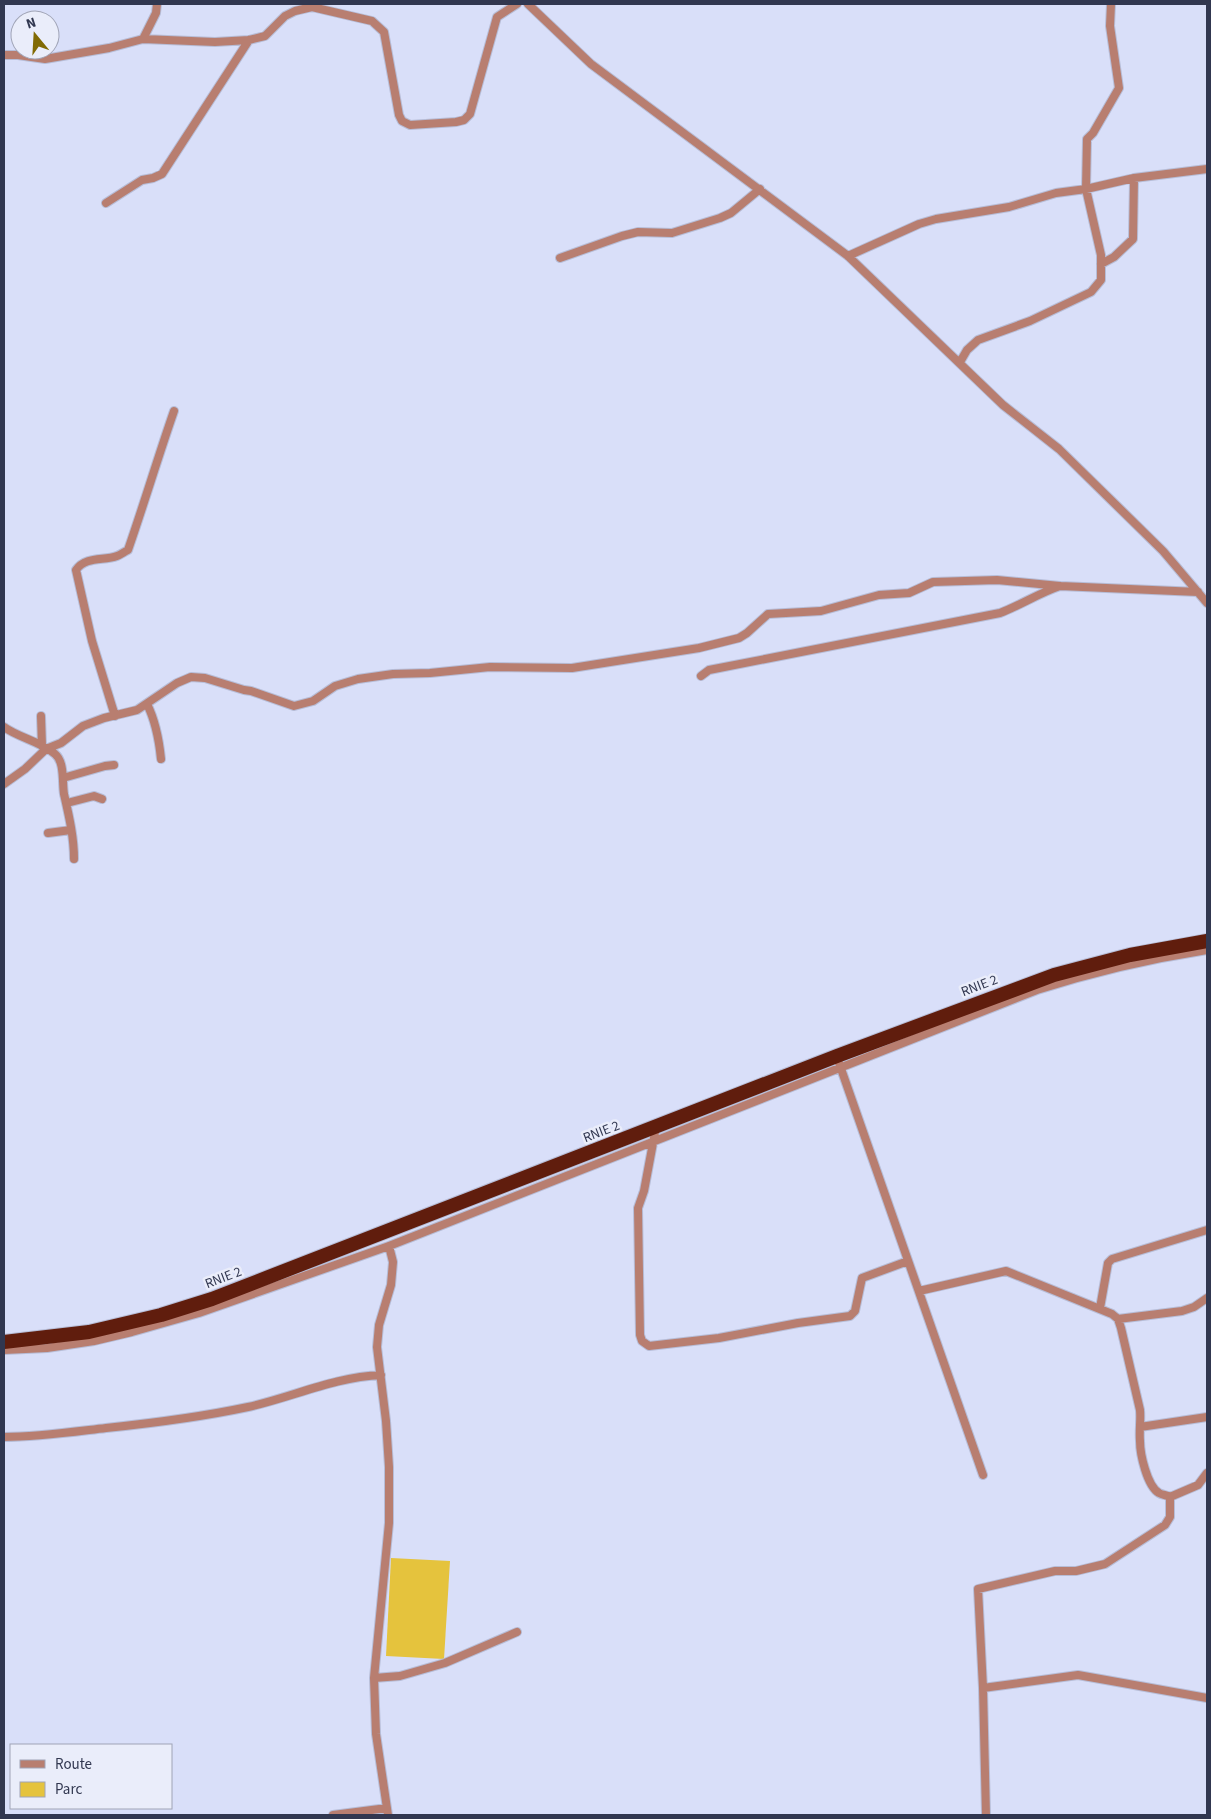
<svg xmlns="http://www.w3.org/2000/svg" width="1211" height="1819" font-family="'Source Sans 3',sans-serif">
<rect width="100%" height="100%" fill="#d9dff9"/>
<!-- green -->
<path fill="#e5c33d" d="M391 1558 450 1561 444 1659 386 1656Z"/>
<g fill="none" stroke-linecap="round" stroke-linejoin="round">
<defs>
<path id="street" d="M528 4 591 64 848 256 1003 405 1059 449 1163 551 1207 603
M143 39 156 13 157 4
M4 55H18L45 59 109 48 143 39 215 42 249 40 265 36 285 16 295 11 312 7 372 21 384 32 399 115 402 121 410 125 456 122 464 120 470 114 497 17 517 4
M106 203 142 180 153 178 162 174 249 40
M848 256 919 224 936 219 1009 207 1056 193 1086 189 1134 178 1207 169
M560 258 622 236 638 232 672 233 720 218 731 213 760 189
M1101 264 1114 257 1133 239 1134 178
M960 362 967 350 978 340 1030 321 1091 292 1101 280V255L1086 189 1087 139 1093 133 1119 88 1110 26 1111 4
M701 676 709 670 1000 613C1021 605 1039 593 1060 586L1198 592
M147 704C156 722 159 739 161 759
M41 716 42 746
M115 716 92 641 76 570C86 556 103 561 117 556 120 555 124 552 128 550 144 504 158 457 174 411
M4 727C19 738 40 741 55 754 65 762 62 783 64 794 69 816 74 837 74 859
M63 778 105 766 114 765
M4 784 25 769 46 749 61 743 83 726 104 718 137 710 177 683 191 677 205 678 244 690 251 691 294 706 313 701 335 686 358 679 393 674 430 673 490 667 572 668 699 648 739 638 747 633 768 614 821 611 879 595 909 593 933 582 997 580 1060 586
M67 803 94 796 102 799
M48 833 71 830
M839 1063 983 1475
M656 1127 644 1191 638 1208 640 1335 642 1341 649 1346 719 1338 798 1323 850 1316 855 1311 862 1278 908 1261
M919 1291 1006 1271 1112 1314 1118 1319 1121 1328 1140 1410C1141 1420 1139 1431 1140 1441 1140 1454 1147 1486 1159 1493 1162 1495 1167 1495 1170 1497L1198 1485 1207 1473
M1100 1308 1108 1263 1112 1259 1207 1230
M1118 1319 1182 1311 1194 1307 1207 1298
M4 1350 47 1348 94 1341 132 1332 199 1313 389 1246 1037 990C1093 972 1149 959 1207 950
M1140 1427 1207 1417
M4 1437C38 1437 72 1432 106 1428 154 1423 201 1417 248 1407 293 1397 334 1377 381 1375
M374 1678 400 1676 445 1663 517 1632
M983 1688 1078 1675 1207 1698
M333 1815 387 1808
M388 1815 376 1734 374 1678 389 1523V1467L386 1421 377 1347 379 1325 391 1285 393 1262 389 1246
M986 1815 983 1688 978 1589 1055 1571H1076L1105 1564 1165 1525 1170 1517V1497"/>
<path id="highway" d="M4 1342 89 1332 161 1315 212 1299 837 1056 1054 975 1130 955 1207 941"/>
</defs>
<!-- street casing -->
<use href="#street" stroke="#b7bdd7" stroke-width="10"/>
<!-- highway casing -->
<use href="#highway" stroke="#b7bdd7" stroke-width="16"/>
<!-- street -->
<use href="#street" stroke="#b87e70" stroke-width="8"/>
<!-- highway -->
<use href="#highway" stroke="#601d0d" stroke-width="14"/>
</g>
<g text-anchor="middle" stroke-width="5" stroke-linejoin="round" paint-order="stroke">
<!-- street labels -->
<g font-size="14" fill="#313750" stroke="#eaedfa">
<text transform="translate(979 985) rotate(-21)" y="5">RNIE 2</text>
<text transform="translate(601 1131) rotate(-21)" y="5">RNIE 2</text>
<text transform="translate(223 1277) rotate(-21)" y="5">RNIE 2</text>
</g>
</g>
<!-- border -->
<rect width="1211" height="1819" fill="none" stroke="#313750" stroke-width="10"/>
<!-- legend -->
<rect x="10" y="1744" width="162" height="65" fill="#eaedfa" stroke="#a0a4b6"/>
<rect x="20" y="1760" width="25" height="8" fill="#b87e70" stroke="#a0a4b6"/>
<text x="55" y="1769" font-size="15" fill="#313750">Route</text>
<rect x="20" y="1782" width="25" height="15" fill="#e5c33d" stroke="#a0a4b6"/>
<text x="55" y="1794" font-size="15" fill="#313750">Parc</text>
<!-- north arrow -->
<g transform="translate(35 35) rotate(342)"><circle r="24" fill="#eaedfa" stroke="#a0a4b6"/>
<path d="M0-4L9 19L0 12L-9 19Z" fill="#816a03"/>
<text y="-8" font-size="14" font-weight="bold" text-anchor="middle" fill="#313750">N</text>
</g>
</svg>
